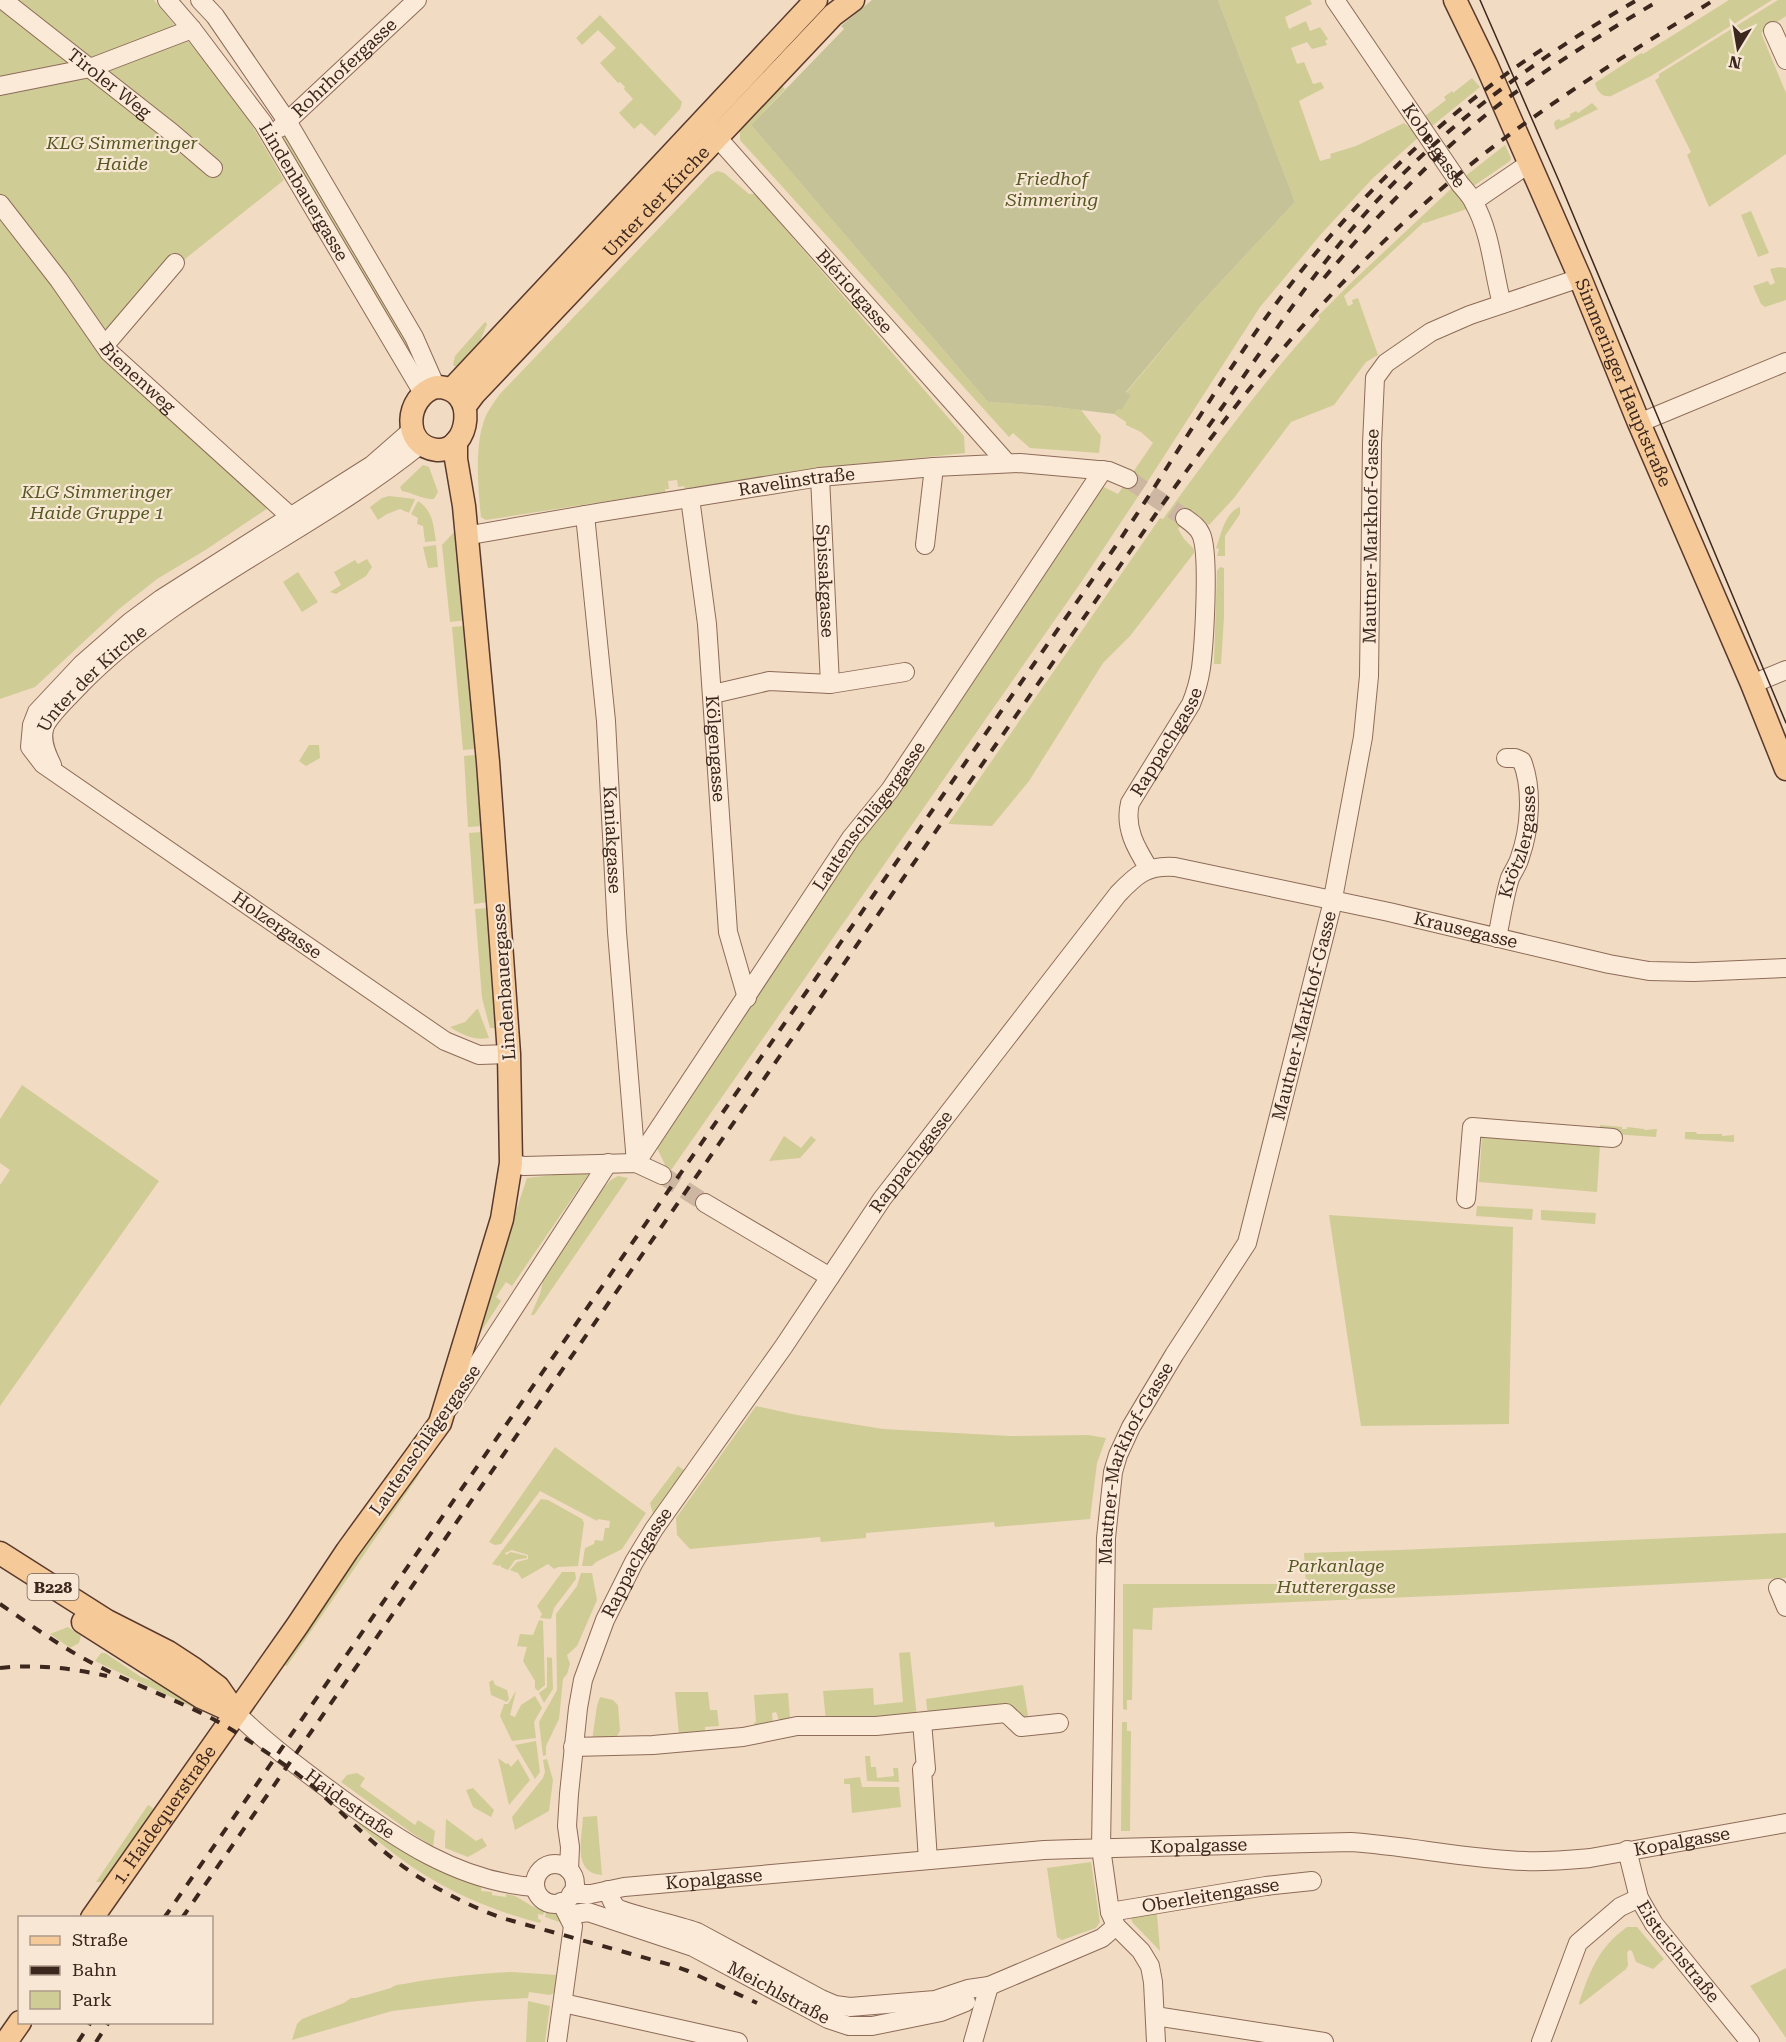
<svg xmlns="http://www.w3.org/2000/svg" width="1786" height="2042" font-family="'Roboto Serif',serif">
<rect width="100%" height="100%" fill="#f1dbc3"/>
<!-- green -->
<path fill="#d0cc96" d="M0 0H154L239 103 284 180 185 259 109 346 271 506 207 549 157 579 119 609 35 687 0 699Z
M1218 0H1310L1312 4 1285 17 1289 29 1306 21 1310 31 1320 27 1328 39 1325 41 1327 45 1312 49 1307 42 1291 48 1297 64 1304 62 1313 84 1321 82 1324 88 1299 101 1320 161 1331 158 1330 154 1356 146 1404 123 1420 136 1373 178 1322 233 1260 307 1139 495 1082 581 669 1173 655 1144 855 842 1099 488 1102 489 1104 487 1118 494 1153 443 1141 432 1126 425V422L1114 414 1118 408 1120 410 1131 395 1126 393 1198 306 1295 202Z
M1729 0H1772L1651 76 1611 96C1602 98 1597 91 1595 83L1641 53 1643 54Z
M1778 0H1786V16L1761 33 1786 93V154L1709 207 1687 155 1691 152 1655 80 1659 78V74Z
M600 15 682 102 680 109 655 136 641 123 634 129 619 113 633 99 624 89 625 87 620 82 618 83 600 63 616 48 598 30 582 45 576 38Z
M1472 78 1480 87 1432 126 1425 116 1446 100 1444 97 1452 91 1453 93Z
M782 86 785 89 751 125 988 402 1047 406 1081 410 1101 436 1099 453 1030 448 1013 433 1009 437 740 140V131Z
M1592 103 1598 109 1556 130 1554 124 1555 121 1559 119 1561 121 1570 117V114L1576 111 1578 113Z
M283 132 407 341 417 366 281 135Z
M1505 145 1511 158 1510 161 1472 187 1463 178Z
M717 171 724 173 749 194H755L964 436 965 453 808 470 685 489 684 486 678 487 677 480 668 481 669 489H665V492L486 520 481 517C478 490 475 449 483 424 486 413 493 404 499 395L710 175Z
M1452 188 1467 209 1425 223 1424 222 1344 296 1348 306 1353 304 1352 300 1358 298 1378 355 1366 362 1334 405 1291 422 1234 498 1209 525 1191 510 1178 529 1184 539 1194 549V553L1130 636 1103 663 1029 781 992 826 948 824 1160 518 1163 519C1213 450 1263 382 1320 319L1318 316 1354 280Z
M1751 211 1769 253 1758 257 1741 215Z
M1779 267 1786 268V300L1765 307 1761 304 1753 286 1768 281 1770 285 1775 283 1770 269Z
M485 322 487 324 478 346 457 368 453 365 455 356Z
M423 465 429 467 438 492 434 499C423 500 414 493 402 491L400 487Z
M389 496 415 499 409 513 400 509 387 514 378 520 370 507 382 498Z
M418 501C433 511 433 524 436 541L425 542 423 526 417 524 418 518 411 514Z
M1240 507V514L1225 536V556H1217L1219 549 1216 548C1221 535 1225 512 1240 507Z
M455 531 463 574 467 620 450 622 442 545Z
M436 545 438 567 428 568 423 547Z
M367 559 372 567 366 576 336 594 330 592 341 585 334 572 355 560 358 564Z
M1220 567 1224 568V617L1221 664H1214L1217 571Z
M298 572 318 602 302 612 283 582Z
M465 626 475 749 463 750 452 627Z
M309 745H319L320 758 306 766 299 761Z
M475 755 481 826 468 827 464 756Z
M482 832 488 902 474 904 469 833Z
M488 908 496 1028H490L482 998 475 909Z
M477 1009H478L489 1038C475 1041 462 1035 450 1027L465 1022Z
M22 1085 159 1181 0 1406V1185L10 1170 0 1163V1119Z
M1600 1125 1622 1127V1129H1627V1127L1644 1129 1645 1130 1657 1129 1656 1137 1599 1133Z
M1685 1132H1696L1697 1134H1722V1136L1734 1135V1142L1685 1139Z
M1482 1135 1600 1145 1597 1192 1479 1182Z
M784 1136 801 1148 811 1136 816 1140 800 1158 769 1161Z
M570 1173H586L588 1175 512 1286 506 1282 496 1297 501 1301 473 1344 472 1343 527 1178Z
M618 1176 628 1178 534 1315H531L540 1294 546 1268 600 1186 604 1187 611 1180Z
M1477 1206 1533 1209 1532 1220 1476 1216Z
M1541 1210 1596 1213 1595 1224 1541 1220Z
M1329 1215 1513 1227 1509 1424 1361 1426Z
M756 1406 797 1415 883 1429 1010 1436 1088 1435 1106 1438 1097 1463 1090 1519 995 1527 994 1522 866 1533V1538L821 1542 820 1537 690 1549 677 1535 676 1518Z
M555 1447 646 1513 622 1549 596 1562 592 1566H582L585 1548 594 1544 595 1540 603 1541 605 1528H609L610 1521 598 1519 597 1521 540 1491 501 1544 495 1545 489 1542Z
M678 1466 684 1470V1473L676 1487 672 1486 659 1505 661 1508 656 1516 653 1514 650 1503Z
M420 1470 419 1475 287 1666 284 1665 286 1659 403 1490Z
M541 1499 548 1500 582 1519 584 1523 578 1566 558 1567 554 1569 548 1564 522 1579 518 1573 510 1570 517 1562 528 1559V1555L512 1550 505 1553 506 1555 511 1552 527 1556V1558L515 1560 508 1570 501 1567 500 1564 499 1566 492 1564Z
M1786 1533V1578L1457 1595 1153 1608 1152 1630 1133 1629 1132 1700H1127V1710L1123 1709V1584H1306L1304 1553 1399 1550Z
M562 1572H575L576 1579 554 1608 551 1619 540 1618 542 1614 537 1606Z
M581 1573H592L597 1600 577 1646 567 1655 570 1664 567 1674 563 1679 559 1719 546 1746V1755L543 1756 539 1722 557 1690 556 1614 577 1586Z
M539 1620 543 1621 545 1685 538 1691 535 1688V1681L523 1661 527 1647 517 1646 520 1634 533 1635Z
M68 1627 81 1636 79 1643 70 1648 50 1634Z
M910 1652 917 1718 826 1721 823 1691 873 1688 874 1705 903 1702 899 1653Z
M101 1653H105L141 1677 161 1684 193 1704 192 1707 95 1661Z
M547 1657 552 1658 553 1689 544 1703 539 1693 547 1687Z
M493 1680 495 1685 507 1690 509 1699 507 1702 491 1695 489 1682Z
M1023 1685 1029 1722 1010 1714 928 1717 926 1699Z
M516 1691 510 1715 515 1717 521 1705 535 1696 542 1708 534 1722 536 1738 512 1741 500 1716 504 1704H508Z
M675 1692H708L710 1710H717L719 1726 705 1727V1731L691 1732V1734L679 1735Z
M788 1693 790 1718 809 1716V1721L780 1723 776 1712 772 1713 773 1725 754 1729V1723L756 1722 754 1695Z
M600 1697 613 1700 618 1705 620 1731 615 1739 592 1741 597 1706Z
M1122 1722H1127V1731H1131L1130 1831H1121Z
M536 1741 540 1772 535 1779 515 1745Z
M865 1756H870L871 1767H876L877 1778 894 1776 893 1768H898L899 1782 867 1781Z
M498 1758 506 1764 508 1763 511 1767 518 1759 530 1780 509 1805Z
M547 1759 553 1780 549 1811 515 1830 512 1817 543 1778 545 1772 543 1760Z
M357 1773 365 1778 360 1786 415 1825 418 1820 435 1831 433 1847 409 1831 341 1782 347 1775Z
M860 1777 862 1787H899L901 1807 852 1813 850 1784H844V1779Z
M473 1788 494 1810 491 1817 473 1807 466 1790Z
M148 1805 153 1808 151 1815 104 1882H96Z
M597 1816 602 1875C572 1873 582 1839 583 1817Z
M446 1819 476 1841 482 1838 487 1846 468 1857 445 1848Z
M358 1821 482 1884 481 1891 492 1892V1895L506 1897V1894L515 1896 532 1906 558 1915 565 1924 545 1917 546 1912H544L543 1915 538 1914V1919L541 1920 540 1923C465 1903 417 1876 359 1825Z
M1091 1862 1100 1922 1096 1928 1062 1940 1057 1937 1047 1868Z
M1156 1913 1157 1914 1160 1951 1133 1923 1130 1916Z
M1627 1927H1637L1664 1959 1653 1969 1636 1962 1632 1951 1629 1950 1627 1953 1628 1965 1626 1969 1580 2005 1579 2003C1590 1971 1598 1948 1627 1927Z
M1786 1968V2038L1750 1986Z
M512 1972 557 1975 554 1993 550 1995 529 1992 528 1998 477 2001 392 2011 292 2040 297 2024 302 2019 344 2003 351 1998H356L391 1988C397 1983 402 1985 409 1983 444 1977 476 1974 512 1972Z
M528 2001 550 2006 545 2042H526Z"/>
<!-- cemetery -->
<path fill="#c4c296" d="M872 0H1218L1295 202 1198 306 1126 392 1131 395 1121 410 1118 409 1114 414 1047 406 988 402 751 125 844 29 841 26Z"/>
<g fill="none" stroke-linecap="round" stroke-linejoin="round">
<!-- minor-tunnel -->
<path stroke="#cdb7a2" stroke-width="18" stroke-dasharray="18 9" stroke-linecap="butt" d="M1128 479 1185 518
M662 1175 705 1203"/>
<defs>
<g id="minor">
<path id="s1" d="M3 0 171 132 213 168"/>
<path id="s2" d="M167 0 192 29 263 123 423 393"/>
<path d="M200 0 215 16 287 121 414 337 436 387"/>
<path id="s3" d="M1335 0 1460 184C1465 190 1471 196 1474 203 1491 233 1493 271 1502 304"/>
<path d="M1773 31 1786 60"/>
<path d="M0 86 90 68 192 29"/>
<path id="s4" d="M708 127 1006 462"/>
<path id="s5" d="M280 128 417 0"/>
<path d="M1474 201 1530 163"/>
<path id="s6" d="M0 204 59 280 109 352 290 516 297 525"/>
<path d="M105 345 175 263"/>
<path d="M1639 423 1786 362"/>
<path id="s7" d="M412 430 372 465 161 599 130 622 82 664 37 712 32 725 30 747 43 764 445 1041 479 1055 509 1054"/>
<path id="s8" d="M820 477 830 684"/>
<path id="s9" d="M690 498 707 624 728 932 747 998"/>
<path id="s10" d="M585 515 606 721 617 932 636 1163"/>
<path id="s11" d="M465 536 602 512 820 477 934 467 1020 463 1109 471 1128 479"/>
<path d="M925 545 934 467"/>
<path d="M1752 684 1786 670"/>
<path d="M713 694 769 681 830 684 905 672"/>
<path id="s12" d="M52 765C46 753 40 739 45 726 50 714 72 694 81 684 181 583 311 533 421 444"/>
<path id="s13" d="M1149 869C1136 848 1124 828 1130 803L1191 704C1196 692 1199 681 1201 668 1204 644 1210 553 1201 534 1198 527 1192 523 1185 518"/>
<path id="s14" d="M1497 938C1501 919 1504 897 1510 878 1513 871 1518 865 1520 857 1530 829 1533 789 1522 761L1515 758H1506"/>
<path d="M511 1163 524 1166 636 1163 662 1175"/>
<path id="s15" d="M636 1163 851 838 890 790 1103 470"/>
<path d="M1466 1199 1472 1127 1613 1138"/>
<path d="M705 1203 830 1277"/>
<path d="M449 1408 608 1163"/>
<path d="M1778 1588 1786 1607"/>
<path id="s16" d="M236 1713C266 1743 300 1768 335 1794 395 1838 458 1882 535 1887"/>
<path d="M922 1722 926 1769H922L928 1860"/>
<path d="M573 1747 653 1745 743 1737 797 1726H876L1006 1713 1021 1727 1059 1723"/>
<path id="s17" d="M1627 1850 1639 1898 1654 1924 1750 2042"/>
<circle cx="555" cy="1884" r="20"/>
<path id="s18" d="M569 1870 570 1847 567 1826 569 1794 578 1708 583 1680 605 1620 634 1562 654 1529 784 1346 882 1199 1118 894C1137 874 1147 865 1175 867L1389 912 1609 964 1649 971 1694 972 1786 968"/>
<path d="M608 1890C610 1896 611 1902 616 1907 623 1913 682 1926 697 1932L821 1999 835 2005 850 2007 935 2000 968 1989 989 1986 1102 1938 1116 1926"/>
<path id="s19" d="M571 1894H591L624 1887 1044 1850 1075 1849 1351 1842C1409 1846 1467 1859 1525 1861 1547 1862 1568 1860 1590 1858L1786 1823"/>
<path id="s20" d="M1110 1912 1266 1886 1312 1881"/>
<path id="s21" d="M568 1915 588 1912 693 1947 828 2019 849 2026H872L941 2012 966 2002"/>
<path d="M563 2003 738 2042"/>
<path d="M1155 2016 1324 2042"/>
<path d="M557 2042 573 1926 561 1902"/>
<path d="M973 2042 989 1986"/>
<path id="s22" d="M1156 2042 1153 1982 1150 1966 1141 1951 1116 1926 1110 1912 1101 1848 1106 1538 1113 1472 1118 1455 1131 1427 1174 1355 1247 1243 1331 909 1363 737 1369 676 1372 444 1375 378 1386 363 1431 332 1470 315 1580 278"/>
<path d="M1541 2042 1578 1943 1620 1907 1639 1898"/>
</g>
<g id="major">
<path id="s23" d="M1455 0 1486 64 1580 278 1639 423 1752 684 1786 769"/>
<path d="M436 387C480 386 470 453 437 450 401 446 405 396 436 387Z"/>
<path d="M452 389 816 0"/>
<path id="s24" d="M465 406 474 394 833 15 853 0"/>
<path d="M0 1553 107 1621 168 1652 194 1669 218 1687 236 1713"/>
<path d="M83 1622 201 1697 236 1713"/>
<path id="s25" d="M92 1918 297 1626 347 1551 440 1423 502 1219 511 1163 509 1054 488 762 464 506 456 459V442"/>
<path d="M6 2042 20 2022"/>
</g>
</defs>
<!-- minor casing -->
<use href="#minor" stroke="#8d6b59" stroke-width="20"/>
<!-- major casing -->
<use href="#major" stroke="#5a3a2d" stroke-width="25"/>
<!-- minor -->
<use href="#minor" stroke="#fbead7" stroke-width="18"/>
<!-- major -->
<use href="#major" stroke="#f6c999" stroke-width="22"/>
<!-- tram -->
<path stroke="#3c271e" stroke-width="1.5" d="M1480 0 1559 181 1786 723"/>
<!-- rail -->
<path stroke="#3c271e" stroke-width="4" stroke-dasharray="10 10" stroke-linecap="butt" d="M1324 278C1375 218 1429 160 1492 110 1545 69 1602 34 1660 0
M1208 427C1256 361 1299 291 1352 229 1431 135 1531 61 1637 0
M0 1604C31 1625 62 1648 96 1665 144 1690 197 1706 243 1737 268 1753 294 1770 317 1790 349 1819 380 1852 417 1876 444 1893 472 1907 502 1918L671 1965 688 1971 757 2003
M0 1668C37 1664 71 1668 107 1676
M164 1918 1115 547C1172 463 1223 374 1284 293 1357 197 1447 110 1549 45
M182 1918 1160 508C1252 377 1354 257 1480 157 1554 99 1634 50 1714 0
M78 2042 91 2022
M96 2042 109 2022"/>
</g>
<g text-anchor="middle" stroke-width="4.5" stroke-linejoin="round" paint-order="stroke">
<!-- shield labels -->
<rect fill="#f8e7d4" stroke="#746155" stroke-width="1.5" x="27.5" y="1574" width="51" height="26" rx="4.5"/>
<g font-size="16" font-weight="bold" fill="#3c271e">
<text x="53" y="1593">B228</text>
</g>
<!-- street labels -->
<g font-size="18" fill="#3c271e" stroke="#f8e7d4">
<text dy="6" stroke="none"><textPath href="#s5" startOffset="88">Rohrhofergasse</textPath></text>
<text dy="6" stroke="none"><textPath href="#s1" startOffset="135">Tiroler Weg</textPath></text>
<text dy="6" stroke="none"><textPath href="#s3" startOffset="176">Kobelgasse</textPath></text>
<text dy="6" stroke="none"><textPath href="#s2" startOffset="236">Lindenbauergasse</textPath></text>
<text dy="6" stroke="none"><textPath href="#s24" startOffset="280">Unter der Kirche</textPath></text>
<text dy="6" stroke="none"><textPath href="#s4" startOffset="220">Blériotgasse</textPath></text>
<text dy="6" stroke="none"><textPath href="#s6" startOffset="222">Bienenweg</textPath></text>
<text dy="6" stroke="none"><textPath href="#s23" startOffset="418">Simmeringer Hauptstraße</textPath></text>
<text dy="6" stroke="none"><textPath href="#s11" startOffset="336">Ravelinstraße</textPath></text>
<text dy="6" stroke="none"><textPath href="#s22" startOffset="1572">Mautner-Markhof-Gasse</textPath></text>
<text dy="6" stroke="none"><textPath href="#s8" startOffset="104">Spissakgasse</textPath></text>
<text dy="6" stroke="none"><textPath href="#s12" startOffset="108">Unter der Kirche</textPath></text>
<text dy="6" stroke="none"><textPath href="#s13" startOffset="142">Rappachgasse</textPath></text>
<text dy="6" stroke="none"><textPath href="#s9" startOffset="252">Kölgengasse</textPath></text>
<text dy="6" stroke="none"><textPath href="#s15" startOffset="418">Lautenschlägergasse</textPath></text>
<text dy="6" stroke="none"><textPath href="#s10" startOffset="326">Kaniakgasse</textPath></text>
<text dy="6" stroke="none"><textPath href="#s14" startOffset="99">Krötzlergasse</textPath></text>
<text dy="6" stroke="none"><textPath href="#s7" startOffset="813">Holzergasse</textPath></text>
<text dy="6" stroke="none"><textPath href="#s18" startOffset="1509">Krausegasse</textPath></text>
<text transform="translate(504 982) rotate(-94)" y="6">Lindenbauergasse</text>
<text dy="6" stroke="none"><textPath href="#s22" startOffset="1086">Mautner-Markhof-Gasse</textPath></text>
<text dy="6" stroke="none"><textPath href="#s18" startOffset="807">Rappachgasse</textPath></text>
<text transform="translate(425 1440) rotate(-55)" y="6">Lautenschlägergasse</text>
<text dy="6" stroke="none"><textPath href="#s22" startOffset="600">Mautner-Markhof-Gasse</textPath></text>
<text dy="6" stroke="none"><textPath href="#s18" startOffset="321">Rappachgasse</textPath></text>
<text dy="6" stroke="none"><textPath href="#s16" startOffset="146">Haidestraße</textPath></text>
<text dy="6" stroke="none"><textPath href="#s25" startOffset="126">1. Haidequerstraße</textPath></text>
<text dy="6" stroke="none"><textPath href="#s19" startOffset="1116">Kopalgasse</textPath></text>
<text dy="6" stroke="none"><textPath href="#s19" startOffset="630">Kopalgasse</textPath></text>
<text dy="6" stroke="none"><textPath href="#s19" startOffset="144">Kopalgasse</textPath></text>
<text dy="6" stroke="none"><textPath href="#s20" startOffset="102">Oberleitengasse</textPath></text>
<text dy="6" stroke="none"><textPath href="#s17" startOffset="116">Eisteichstraße</textPath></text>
<text dy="6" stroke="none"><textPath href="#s21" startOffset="228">Meichlstraße</textPath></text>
</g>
<!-- park labels -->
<g font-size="18" font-style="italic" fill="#555923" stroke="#f8e7d4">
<text x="122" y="149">KLG Simmeringer<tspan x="122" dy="21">Haide</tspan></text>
<text x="1052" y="185">Friedhof<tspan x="1052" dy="21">Simmering</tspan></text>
<text x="97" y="498">KLG Simmeringer<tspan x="97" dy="21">Haide Gruppe 1</tspan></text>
<text x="1336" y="1572">Parkanlage<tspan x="1336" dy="21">Hutterergasse</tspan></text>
</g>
</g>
<!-- legend -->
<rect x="18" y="1916" width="195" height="108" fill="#f8e7d4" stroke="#ad9a8b" stroke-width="1.5"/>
<rect x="30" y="1936" width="30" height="9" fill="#f6c999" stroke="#ad9a8b" stroke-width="1.5"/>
<text x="72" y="1946" font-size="18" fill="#3c271e">Straße</text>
<rect x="30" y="1966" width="30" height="9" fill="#3c271e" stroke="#ad9a8b" stroke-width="1.5"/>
<text x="72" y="1976" font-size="18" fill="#3c271e">Bahn</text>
<rect x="30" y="1991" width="30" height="18" fill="#d0cc96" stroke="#ad9a8b" stroke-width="1.5"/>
<text x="72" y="2006" font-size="18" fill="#3c271e">Park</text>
<!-- north arrow -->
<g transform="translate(1738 48) rotate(191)" stroke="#f8e7d4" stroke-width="4.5" paint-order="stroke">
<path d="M0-4.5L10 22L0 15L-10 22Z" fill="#3c271e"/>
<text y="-9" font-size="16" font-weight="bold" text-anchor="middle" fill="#3c271e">N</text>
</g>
</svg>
